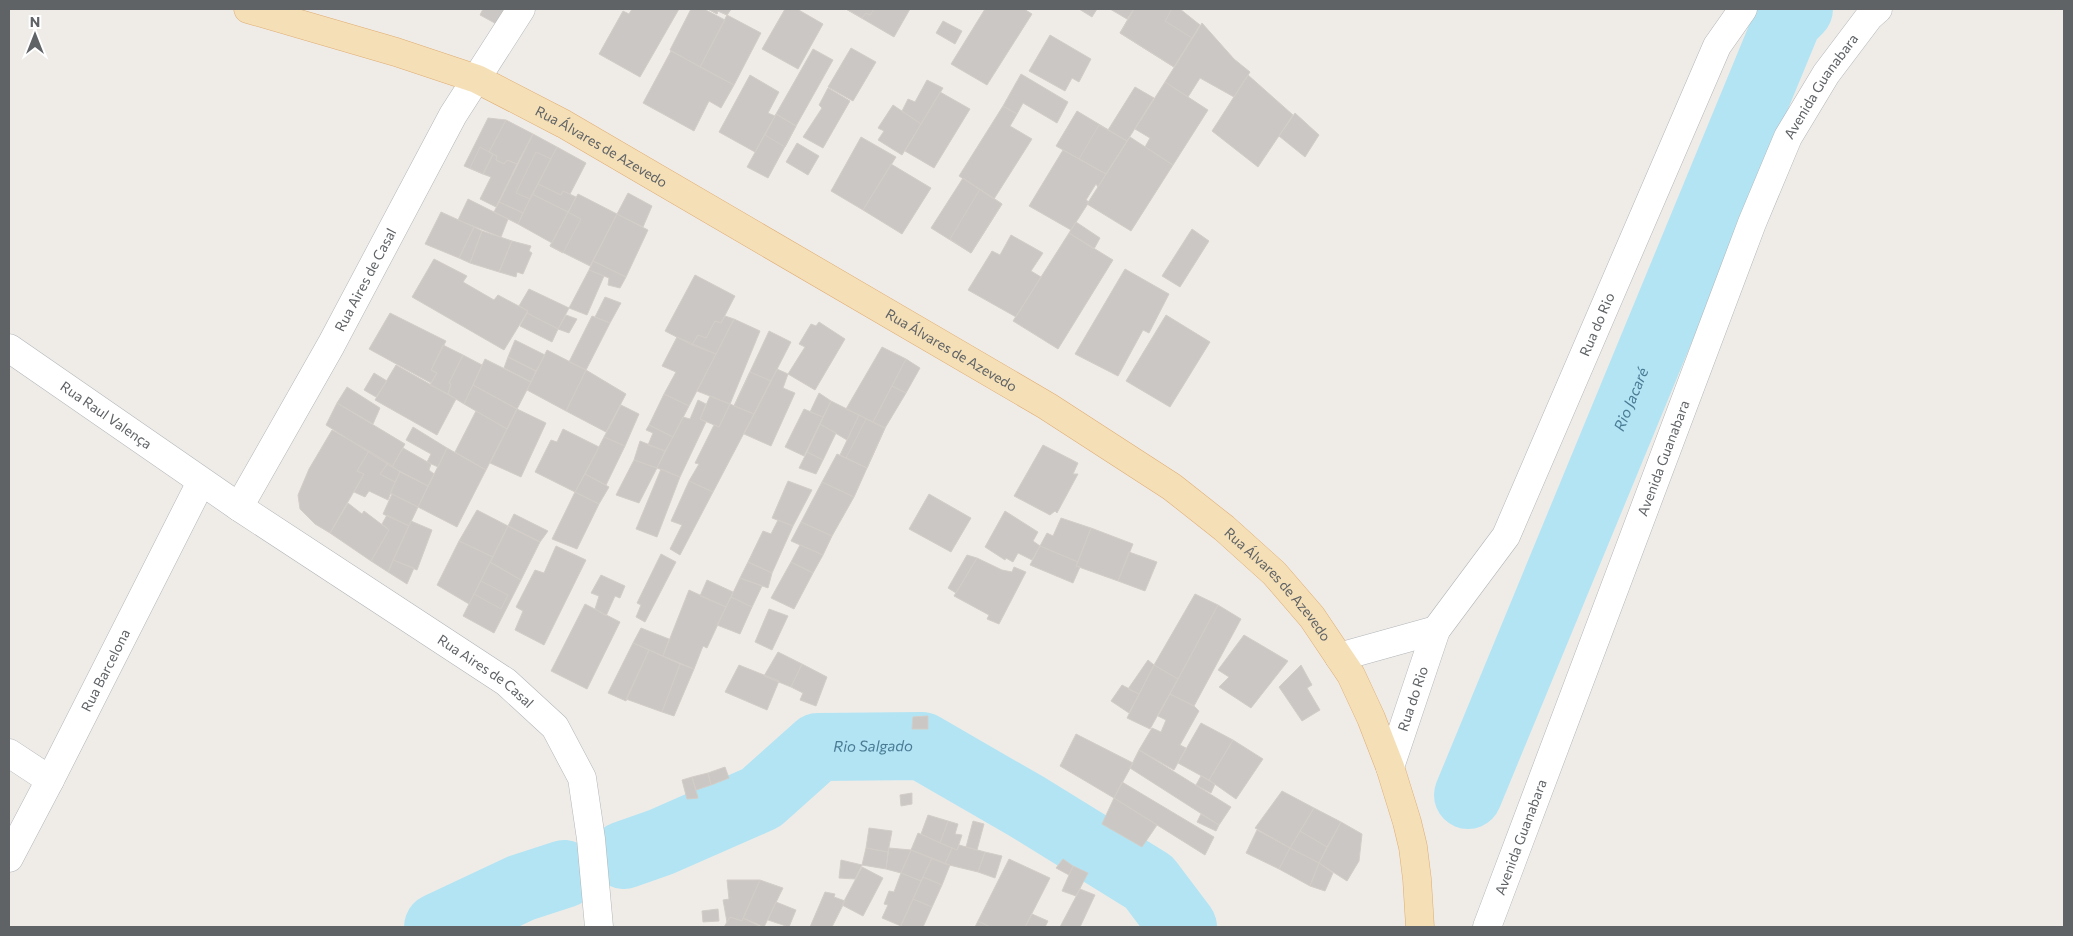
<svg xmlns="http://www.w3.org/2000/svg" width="2073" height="936" font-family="Commissioner,sans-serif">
<rect width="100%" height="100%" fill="#efece8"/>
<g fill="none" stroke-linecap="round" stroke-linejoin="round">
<!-- river -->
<g stroke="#b2e4f4" stroke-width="68">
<path id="s1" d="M1468 795 1788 20 1799 9"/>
<path id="s2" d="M624 855 661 842 761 798 818 747 922 746 1026 806 1149 882 1183 927"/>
<path d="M438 927 521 888 564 874"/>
</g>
</g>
<!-- building -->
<path fill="#cbc7c4" stroke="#d3cdc7" d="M483 9H511L502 27 480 15Z
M632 9H679L640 77 599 54 623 11 629 14Z
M691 9H704L725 20 700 67 670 50Z
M708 9H731L727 15 718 11 717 14Z
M708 9H731L727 15 718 11 717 14Z
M785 9H797L823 24 798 69 762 49Z
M846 9H874L870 15 866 13 862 18Z
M846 9H910L894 37Z
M985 9H1024L1032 14 987 85 951 64Z
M1079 9H1097L1092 17Z
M1110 9H1134L1127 19Z
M1134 9H1172L1165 21 1192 38 1174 67 1120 33Z
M1134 9H1180L1200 25 1174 67 1120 33Z
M727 15 761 33 734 85 700 67Z
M943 21 962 31 955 44 936 33Z
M1202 23 1234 59 1250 72 1234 97 1200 78 1188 97 1165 82Z
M1050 35 1091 59 1079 82 1072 78 1065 91 1029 71Z
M851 48 876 62 853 101 828 87Z
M813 49 833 60 796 126 776 114Z
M671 51 734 85 721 108 709 101 694 131 643 103Z
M1021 74 1068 102 1057 123 1023 103 1017 114 1003 106Z
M750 75 779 92 768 113 775 116 755 152 719 132Z
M1248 75 1293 115 1258 167 1212 131Z
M927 80 943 88 921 124 902 111 908 99 915 102Z
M1165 82 1208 110 1173 165 1145 147 1150 138 1135 129Z
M1135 87 1154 98 1127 141 1108 130Z
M828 88 850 101 823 148 803 137 822 108 819 105Z
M940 92 970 109 934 168 905 151Z
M893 105 921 124 902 155 878 140 884 131 878 128Z
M1003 106 1017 114 1010 126 1032 139 994 199 959 176Z
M1077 111 1127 141 1106 174 1056 146Z
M1295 113 1319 135 1305 157 1279 136Z
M776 114 796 126 785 147 765 135Z
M776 114 796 126 768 178 747 167Z
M488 118 506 120 489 152 493 154 483 174 464 166Z
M506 120 533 134 517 164 507 160 504 164 496 160 497 156 489 152Z
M1099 125 1127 141 1106 174 1079 159Z
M533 134 557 147 523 213 499 202Z
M861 137 896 157 863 210 831 191Z
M1130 137 1173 165 1131 231 1087 204Z
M797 143 819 156 808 175 786 162Z
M480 147 493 154 483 174 470 168Z
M557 147 586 163 570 194 563 191 561 195 538 184Z
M1063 150 1106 174 1098 187 1096 184 1086 200 1089 202 1071 230 1029 206Z
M536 152 551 159 530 199 516 193Z
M493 154 497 156 496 160 504 164 507 160 517 164 496 207 480 199 491 177 483 174Z
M891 164 931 188 902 234 863 210Z
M963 178 1002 204 971 253 931 228Z
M538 184 561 195 563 191 576 197 568 212 532 194Z
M980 189 1002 204 971 253 950 239Z
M628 193 652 206 643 227 617 214Z
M532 194 568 212 552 243 518 224Z
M578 194 617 214 590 266 550 246Z
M468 199 508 219 501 237 458 220Z
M499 202 523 213 518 224 494 212Z
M441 212 474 227 459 258 425 244Z
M568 212 581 219 563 253 550 246Z
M617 214 648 230 626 277 593 261Z
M1076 222 1100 238 1094 249 1069 233Z
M474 227 482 231 470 263 459 258Z
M1192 229 1209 241 1180 287 1162 276Z
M482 231 512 241 499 272 470 263Z
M1069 233 1113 260 1058 349 1013 321Z
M1011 235 1043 253 1031 271 1041 277 1016 317 968 290 992 251 1000 255Z
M512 241 531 246 529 251 532 253 523 274 517 272 516 277 499 272Z
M434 259 467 276 463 282 494 300 498 295 528 311 504 350 412 297Z
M593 261 626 277 620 288 608 285 609 278 589 270Z
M1125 269 1169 294 1149 333 1143 330 1118 376 1075 354Z
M589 270 604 276 587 315 569 308Z
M695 275 735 296 721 323 715 321 706 338 698 335 692 345 665 331Z
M529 289 569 308 558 329 527 313 528 311 519 306Z
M605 297 621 303 610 323 595 317Z
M390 313 446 341 431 370 437 373 431 383 369 349Z
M527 313 558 329 552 342 520 326Z
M566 315 577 319 569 333 558 329Z
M1166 315 1210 342 1170 407 1126 381Z
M592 316 610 323 586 370 569 362Z
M725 316 734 319 716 354 692 345 698 335 706 338 715 321 721 323Z
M734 319 760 331 730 404 697 391Z
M819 322 845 339 815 390 788 374 805 347 799 344 811 324 816 326Z
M769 331 791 342 754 414 734 406Z
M677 337 716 354 689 406 664 394 676 372 662 366Z
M515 340 545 355 536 371 508 357Z
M443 345 463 355 449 383 451 384 448 394 430 385 437 373 431 370Z
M882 347 906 359 873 422 846 409Z
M547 350 586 370 566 411 527 390Z
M463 355 482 365 464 404 448 394 451 384 449 383Z
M508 357 536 371 531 382 504 368Z
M485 359 531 382 517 409 473 385Z
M906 359 920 368 906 393 892 386Z
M396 365 456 399 437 435 375 400Z
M777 369 788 374 783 388 795 393 771 446 744 434Z
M586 370 626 394 606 432 566 411Z
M750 372 771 381 754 414 734 406Z
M374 373 387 381 376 397 364 390Z
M473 385 517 409 507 429 464 404Z
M892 386 906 393 885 428 873 422Z
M347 387 380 408 373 424 337 403Z
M819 393 831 401 823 417 810 412Z
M664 394 689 406 673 437 649 425Z
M710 396 730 404 719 427 700 419Z
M698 400 706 404 700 419 706 422 680 477 657 468 683 417 690 419Z
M831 401 859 415 847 440 820 424Z
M337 403 405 444 392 467 326 425Z
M730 404 754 414 713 492 689 481 699 464 695 463 714 425 719 427Z
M621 405 639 414 625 446 604 437Z
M517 409 546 423 521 477 490 463Z
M804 409 823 417 804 456 785 447Z
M476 411 507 429 486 470 455 452Z
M859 415 885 428 867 468 840 455Z
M866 419 885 428 867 468 846 458Z
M820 424 836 433 823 460 807 452Z
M649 425 673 437 665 451 648 445 653 433 646 430Z
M413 427 447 448 438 467 427 462 431 454 406 440Z
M563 429 599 447 575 492 535 472 551 440 557 442Z
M332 430 369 451 357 471 364 474 330 533 315 524 300 509 298 495 309 469Z
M604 437 625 446 606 485 585 474Z
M640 441 665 451 657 468 634 460Z
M1043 445 1078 463 1073 474H1078L1057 513 1055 511 1050 515 1014 496Z
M403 448 431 464 429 470 434 474 428 486 392 467Z
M447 448 486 470 457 527 418 507Z
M369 451 388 463 380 474 395 482 388 500 369 491 365 497 354 492 364 474 357 471Z
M807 452 823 460 816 474 799 468Z
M837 454 867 468 854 497 822 482Z
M634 460 657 468 639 503 616 495Z
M388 463 400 472 395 482 380 474Z
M661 469 680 477 657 537 636 529Z
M400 472 428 486 418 507 390 493Z
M585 474 609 487 599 504 575 492Z
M689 481 713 492 680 555 670 549 682 525 671 521Z
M788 481 812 490 793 526 772 518Z
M822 482 854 497 832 536 801 522Z
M575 492 599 504 577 549 552 539Z
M392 494 418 507 409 526 383 514Z
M929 494 971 518 951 552 909 529Z
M348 503 362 514 364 511 389 530 371 561 330 533Z
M477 510 508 526 493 557 459 541Z
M1005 511 1038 532 1033 541 1040 546 1032 560 1018 553 1013 562 1006 558 1005 560 985 547Z
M514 514 548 531 540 542 508 526Z
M387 515 409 526 388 572 371 561 389 530 382 524Z
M1061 518 1091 528 1078 562 1040 546 1047 533 1053 536Z
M778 520 793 526 772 573 748 562 763 531 771 534Z
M411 521 432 530 417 570 393 560Z
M801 522 832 536 823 555 791 541Z
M508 526 540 542 521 580 490 562Z
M1091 528 1133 544 1118 581 1076 566Z
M459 541 493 557 469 604 437 585Z
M800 545 823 555 813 573 791 562Z
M556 546 586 560 544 645 515 630 523 611 516 607 535 570 544 573Z
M1040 546 1078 562 1076 566 1080 567 1073 583 1030 565Z
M1129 552 1157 562 1145 591 1118 581Z
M661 554 676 562 645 622 636 617 641 605 637 603Z
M967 555 977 558 956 593 948 588Z
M977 558 1002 570 1012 572 1014 567 1026 572 999 624 987 619 989 615 954 596Z
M393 560 414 568 407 584 388 572Z
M490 562 521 580 494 633 463 616Z
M748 562 772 573 768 588 740 578Z
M791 562 813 573 794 609 771 598Z
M601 575 625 586 620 598 615 596 606 616 595 609 599 596 591 593Z
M740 578 762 586 752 607 731 597Z
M707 580 733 592 726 607 700 596Z
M481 581 508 595 501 609 474 594Z
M689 590 726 607 707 648 703 646 694 669 663 656Z
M1195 594 1218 605 1178 679 1154 665Z
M731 597 752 607 740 634 717 625Z
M585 604 620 622 587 689 551 671Z
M1218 605 1241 619 1194 706 1170 694Z
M769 609 788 616 772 650 755 642Z
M641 628 669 639 663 656 633 643Z
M1244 635 1288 661 1251 708 1219 687 1229 677 1218 670Z
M633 643 649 650 626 701 608 693Z
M649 650 680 664 662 712 626 699Z
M778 652 802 664 791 687 764 676Z
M1148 660 1154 665 1139 694 1128 689Z
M680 664 694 669 674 716 662 712Z
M802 664 827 677 816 706 800 700 803 693 791 687Z
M739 665 779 681 767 710 725 692Z
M1154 665 1178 679 1150 729 1127 718Z
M1301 665 1312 685 1307 688 1320 710 1302 721 1279 687Z
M1122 685 1139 694 1129 713 1111 701Z
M1170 694 1194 706 1199 711 1180 745 1186 748 1174 770 1139 750 1152 728 1161 732 1166 720 1158 716Z
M928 716V729H912L913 717Z
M1201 723 1233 740 1209 780 1178 763Z
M1076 734 1133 763 1114 798 1060 766Z
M1233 740 1263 759 1236 799 1209 780Z
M1139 750 1231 807 1219 825 1130 768Z
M725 767 729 778 711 785 708 773Z
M708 773 711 785 696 790 692 777Z
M1201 776 1215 784 1211 793 1196 785Z
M692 777 698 798 687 799 682 780Z
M1122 782 1214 837 1205 855 1114 798Z
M1282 791 1314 808 1290 848 1255 828Z
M912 793V804L901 806 900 795Z
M1114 798 1157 825 1142 847 1102 824Z
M1314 808 1341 822 1327 847 1300 831Z
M1201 814 1219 825 1216 831 1197 822Z
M928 815 948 821 940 843 921 834Z
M948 821 958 824 955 834 962 835 957 850 940 843Z
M973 821 984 824 977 850 966 847Z
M1341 822 1362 834 1359 861 1347 881 1319 863Z
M869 828 892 831 888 852 866 848Z
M1257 830 1290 848 1279 869 1246 853Z
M1300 831 1327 847 1319 863 1290 848Z
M918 833 952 848 945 864 911 850Z
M959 845 985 852 978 872 945 864 952 848 957 850Z
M866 848 888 852 886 869 862 865Z
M889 848 911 850 901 873 886 869Z
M1290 848 1319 863 1310 886 1279 869Z
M911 850 932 858 921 881 901 873Z
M985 852 1002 856 995 878 978 872Z
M932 858 950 865 942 885 923 877Z
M1009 859 1050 878 1025 927H990L978 921Z
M1063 859 1073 866 1069 875 1056 868Z
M841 860 862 865 855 879 839 878Z
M1319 863 1333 873 1325 891 1310 886Z
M1073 866 1088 873 1076 896 1062 891Z
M862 867 883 878 863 916 842 905Z
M901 873 921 881 901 926 882 918 888 905 884 904 889 891 894 892Z
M923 877 942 885 932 907 913 899Z
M727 880H760L742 921 730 917 727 922 723 900 729 899Z
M760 880 783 888 764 927 743 918Z
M1080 889 1095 895 1080 927H1060Z
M825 892 835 894 834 897 845 901 832 927H810Z
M913 899 932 907 923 927H900Z
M776 902 796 910 789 927 768 920Z
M718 909 719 921 703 922 702 911Z
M1032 914 1048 921 1045 927H1025Z
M730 917 742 921 743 918 761 927H724Z
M978 921 990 927H975Z"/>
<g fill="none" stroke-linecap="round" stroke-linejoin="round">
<defs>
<g id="street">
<path id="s3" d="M9 348 239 507 506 682 555 727 582 778 591 839 599 927"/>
<path id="s4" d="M239 507 331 345 453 115 521 9"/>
<path d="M1339 657 1436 630"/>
<path d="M9 753 50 780"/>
<path id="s5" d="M1390 767 1436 630 1506 536 1717 46 1743 9"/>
<path id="s6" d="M9 858 50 780 201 482"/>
<path id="s7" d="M1487 927 1752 223 1788 137 1826 74 1869 17 1878 9"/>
</g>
<g id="primary">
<path id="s8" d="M248 9 396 52 477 79 564 124 1047 406 1172 487 1224 528 1274 573 1312 617 1351 675 1371 718 1390 767 1407 822 1413 847 1417 879 1420 927"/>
</g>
</defs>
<!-- street casing -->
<use href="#street" stroke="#b2b5b8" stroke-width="29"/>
<!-- primary casing -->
<use href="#primary" stroke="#e0ac70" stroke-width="29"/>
<!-- street -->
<use href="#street" stroke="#fff" stroke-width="28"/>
<!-- primary -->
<use href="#primary" stroke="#f5dfb7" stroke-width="28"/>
</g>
<g text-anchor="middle" stroke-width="4" stroke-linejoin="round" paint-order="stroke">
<!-- street labels -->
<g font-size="14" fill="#5f6366" stroke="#fff">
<text dy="5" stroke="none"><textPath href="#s7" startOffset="906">Avenida Guanabara</textPath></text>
<text dy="5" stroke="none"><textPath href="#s8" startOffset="381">Rua Álvares de Azevedo</textPath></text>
<text dy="5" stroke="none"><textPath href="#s4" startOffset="260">Rua Aires de Casal</textPath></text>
<text dy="5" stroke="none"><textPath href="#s5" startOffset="492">Rua do Rio</textPath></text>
<text dy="5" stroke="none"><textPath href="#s8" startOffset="786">Rua Álvares de Azevedo</textPath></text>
<text dy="5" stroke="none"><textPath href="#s3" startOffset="118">Rua Raul Valença</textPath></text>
<text dy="5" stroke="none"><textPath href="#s7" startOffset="501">Avenida Guanabara</textPath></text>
<text dy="5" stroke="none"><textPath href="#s8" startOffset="1190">Rua Álvares de Azevedo</textPath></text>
<text dy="5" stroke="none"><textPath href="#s6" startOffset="211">Rua Barcelona</textPath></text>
<text dy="5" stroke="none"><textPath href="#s3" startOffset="576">Rua Aires de Casal</textPath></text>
<text dy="5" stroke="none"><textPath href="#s5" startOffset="72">Rua do Rio</textPath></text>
<text dy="5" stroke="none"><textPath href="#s7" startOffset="96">Avenida Guanabara</textPath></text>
</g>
<!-- water labels -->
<g font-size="15" font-style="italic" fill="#4a7b94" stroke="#fff">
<text dy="5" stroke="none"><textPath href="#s1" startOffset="428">Rio Jacaré</textPath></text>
<text dy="5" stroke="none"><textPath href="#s2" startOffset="280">Rio Salgado</textPath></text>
</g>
</g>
<!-- border -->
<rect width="2073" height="936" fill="none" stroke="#5f6366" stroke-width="20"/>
<!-- north arrow -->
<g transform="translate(35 35)" stroke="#ffffff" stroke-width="4" paint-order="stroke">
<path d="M0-4L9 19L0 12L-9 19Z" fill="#5f6366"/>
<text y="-8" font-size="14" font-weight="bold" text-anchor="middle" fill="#5f6366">N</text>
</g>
</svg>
